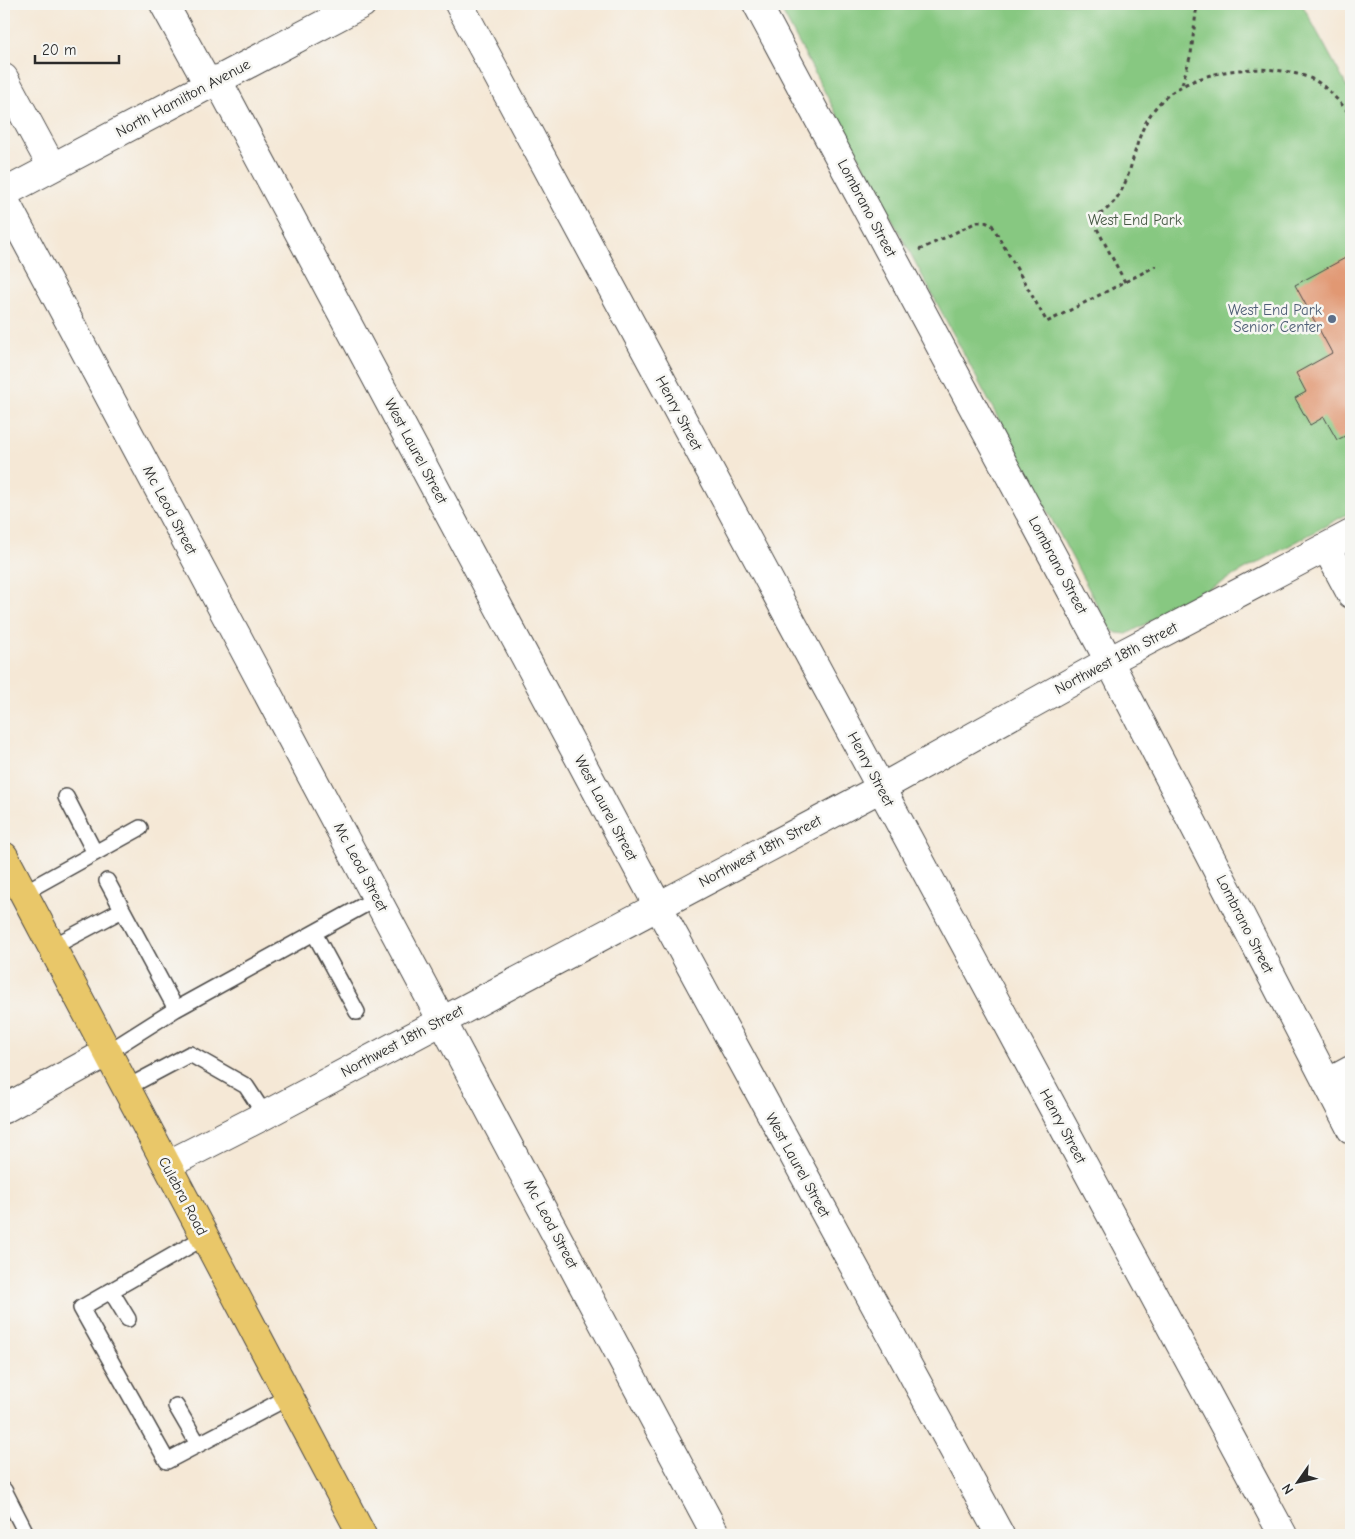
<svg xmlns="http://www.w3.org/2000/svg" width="1355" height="1539" font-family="'Comic Neue',sans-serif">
<rect width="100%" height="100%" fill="#f6f6f2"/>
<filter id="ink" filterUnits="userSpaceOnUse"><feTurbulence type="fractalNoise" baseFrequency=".02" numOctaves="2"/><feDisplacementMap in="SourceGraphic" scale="10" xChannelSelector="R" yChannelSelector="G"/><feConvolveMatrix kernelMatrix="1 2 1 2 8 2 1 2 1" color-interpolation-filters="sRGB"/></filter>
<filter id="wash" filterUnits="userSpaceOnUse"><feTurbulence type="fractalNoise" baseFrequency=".0096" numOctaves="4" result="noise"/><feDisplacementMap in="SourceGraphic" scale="20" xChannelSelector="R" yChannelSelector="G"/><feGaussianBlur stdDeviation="1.12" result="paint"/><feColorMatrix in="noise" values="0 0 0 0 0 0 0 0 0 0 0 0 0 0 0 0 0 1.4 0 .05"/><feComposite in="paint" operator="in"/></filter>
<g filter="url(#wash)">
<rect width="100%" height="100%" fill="#f5e8d6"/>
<!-- green -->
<path fill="#87c881" stroke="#597a56" d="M778 4H1302L1351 94V512L1127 634 1117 633 1110 629Z"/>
<g id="blocks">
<!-- building -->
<path fill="#e19873" d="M1351 255V433L1337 440 1324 417 1310 425 1295 398 1306 392 1296 373 1332 353 1295 285Z"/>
</g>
</g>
<g filter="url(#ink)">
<use href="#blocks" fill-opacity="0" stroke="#494745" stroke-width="1"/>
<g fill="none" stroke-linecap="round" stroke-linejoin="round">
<defs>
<path id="service" d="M66 797 95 853
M107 881 176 1009
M23 893 140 828
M314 933 357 1012
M52 947 122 910
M108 1052 176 1009 377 898
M126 1088 190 1054 246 1086 265 1115
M205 1237 81 1308 167 1461 289 1397
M111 1291 128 1319
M176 1406 198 1444
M4 1490 27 1535"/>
<path id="minor" d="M164 4 208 84
M459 4 1283 1535
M757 4 1109 661 1351 1129
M4 78 52 167
M217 79 658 906 1000 1535
M4 193 362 4
M4 199 716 1535
M1326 547 1351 594
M1327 1083 1351 1070
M4 1109 108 1052
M167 1165 265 1115 881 788 1109 661 1351 534"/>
<path id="primary" d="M4 856 362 1535"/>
</defs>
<!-- service casing -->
<use href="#service" stroke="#494745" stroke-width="18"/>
<!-- minor casing -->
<use href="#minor" stroke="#494745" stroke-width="30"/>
<!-- primary casing -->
<use href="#primary" stroke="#494745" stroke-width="30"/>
<!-- path -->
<path stroke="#494745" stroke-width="3" stroke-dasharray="4 4" stroke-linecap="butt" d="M1182 84 1191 54 1197 4
M919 250 977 222H985L992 225 1047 322 1156 266
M1125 282 1092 219C1140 194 1125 145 1156 107 1187 68 1268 60 1312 79 1327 86 1340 103 1351 115"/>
<!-- service -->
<use href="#service" stroke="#fff" stroke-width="15"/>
<!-- minor -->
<use href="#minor" stroke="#fff" stroke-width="28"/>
<!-- primary -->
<use href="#primary" stroke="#e9c769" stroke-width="28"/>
</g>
</g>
<!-- markers -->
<circle fill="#5c6f8a" stroke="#f6f6f2" stroke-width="2" cx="1332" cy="319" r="5"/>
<g text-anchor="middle" stroke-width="5" stroke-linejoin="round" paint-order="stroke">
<!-- street labels -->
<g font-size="15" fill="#2b2b2b" stroke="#f6f6f2">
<text transform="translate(183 98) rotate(-28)" y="5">North Hamilton Avenue</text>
<text transform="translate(867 208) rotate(62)" y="5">Lombrano Street</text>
<text transform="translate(679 413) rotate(62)" y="5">Henry Street</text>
<text transform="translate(416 451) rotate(62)" y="5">West Laurel Street</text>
<text transform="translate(170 510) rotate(62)" y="5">Mc Leod Street</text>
<text transform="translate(1058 565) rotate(62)" y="5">Lombrano Street</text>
<text transform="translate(1116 658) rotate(-28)" y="5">Northwest 18th Street</text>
<text transform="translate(871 769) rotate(62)" y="5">Henry Street</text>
<text transform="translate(606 808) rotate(62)" y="5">West Laurel Street</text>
<text transform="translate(760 851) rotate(-28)" y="5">Northwest 18th Street</text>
<text transform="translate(361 867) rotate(62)" y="5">Mc Leod Street</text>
<text transform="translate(1245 924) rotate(63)" y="5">Lombrano Street</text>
<text transform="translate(402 1041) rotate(-28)" y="5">Northwest 18th Street</text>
<text transform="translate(1063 1126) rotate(62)" y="5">Henry Street</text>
<text transform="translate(798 1165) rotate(61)" y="5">West Laurel Street</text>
<text transform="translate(183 1196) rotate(62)" y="5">Culebra Road</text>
<text transform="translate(551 1224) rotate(62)" y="5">Mc Leod Street</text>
</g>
<!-- park labels -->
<g font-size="15" fill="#475a45" stroke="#f6f6f2">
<text x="1135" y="225">West End Park</text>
</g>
<!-- service labels -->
<g font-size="15" fill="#4e5e75" stroke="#f6f6f2" text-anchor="end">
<text x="1322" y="315">West End Park<tspan x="1322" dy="17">Senior Center</tspan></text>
</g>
</g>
<!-- margin -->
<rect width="1355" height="1539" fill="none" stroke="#f6f6f2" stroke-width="20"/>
<!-- north arrow -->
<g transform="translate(1298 1482) rotate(236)" stroke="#f6f6f2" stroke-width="4" paint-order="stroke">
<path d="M0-4L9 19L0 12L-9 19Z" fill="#2b2b2b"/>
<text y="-8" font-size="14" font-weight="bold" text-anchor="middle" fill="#2b2b2b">N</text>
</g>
<!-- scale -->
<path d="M35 55v8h84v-8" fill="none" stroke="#2b2b2b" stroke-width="2.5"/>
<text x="42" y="55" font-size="15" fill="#2b2b2b" stroke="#f6f6f2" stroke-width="4" paint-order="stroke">20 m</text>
</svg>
